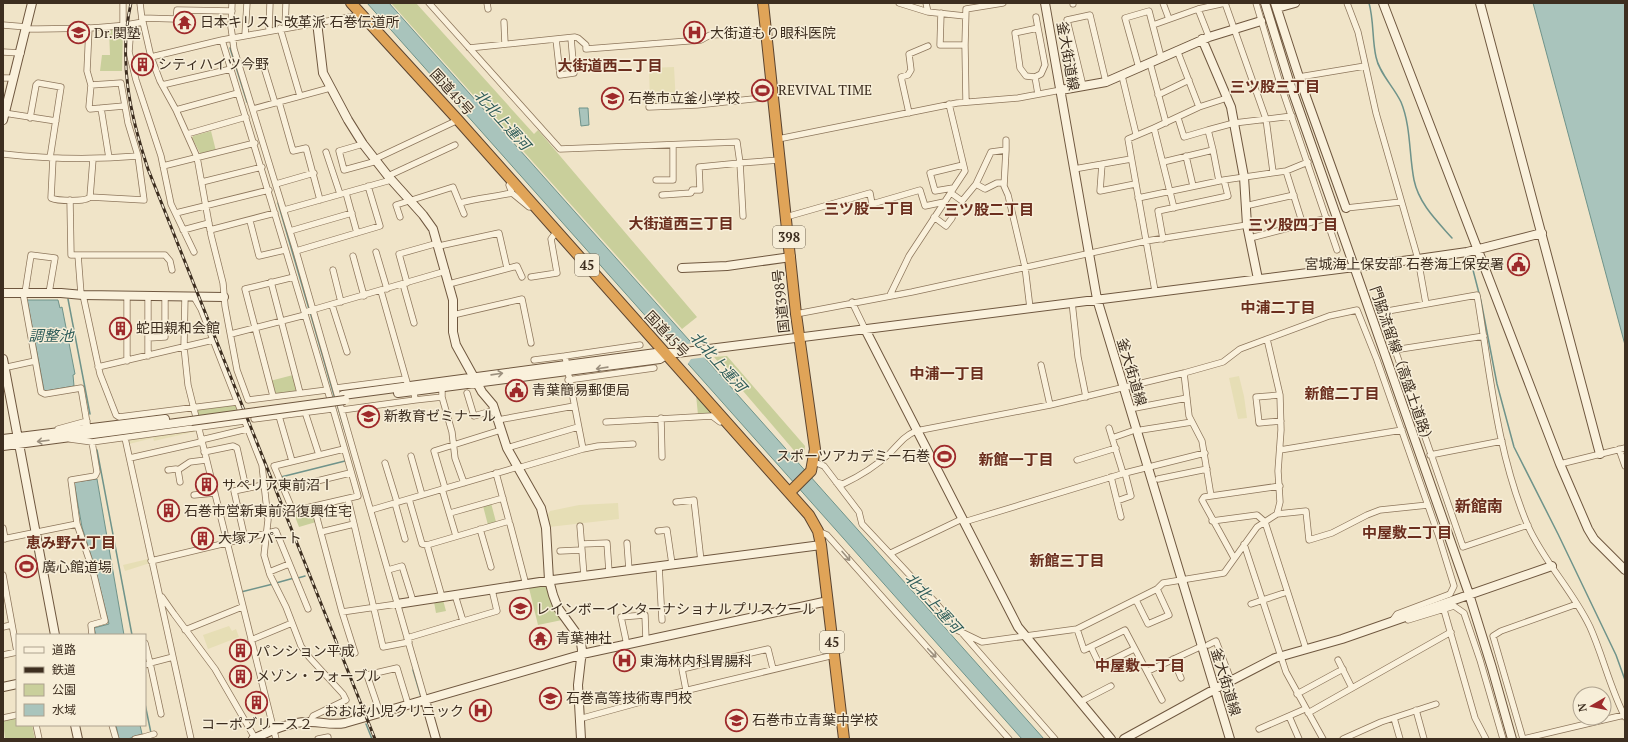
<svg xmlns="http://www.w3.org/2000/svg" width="1628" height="742" font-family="'PT Serif','Noto Sans JP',serif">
<rect width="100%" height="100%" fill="#f0e4c8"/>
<!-- farmland -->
<path fill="#e6deb5" d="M674 67 676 103 650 104 649 68Z
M1239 376 1244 396 1247 418 1238 419 1229 378Z
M196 430 197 431 154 441 153 438 129 444 128 440Z
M618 503 619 519 549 527 547 516 550 511 579 505Z
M148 559 150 563 125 571 123 565Z
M229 626 232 631 236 629 239 637 208 649 203 635Z"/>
<!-- green -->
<path fill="#c9cf9b" d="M391 3H416L534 134 538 130 697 317 682 329Z
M123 29 122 71H100L102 55H110L109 30Z
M211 131 216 151 201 155 192 138 193 136Z
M727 356 805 446 803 461 714 357Z
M293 375 296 389 295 392 277 394 274 392 270 381Z
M696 395 712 414 698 415Z
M236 404 241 419 200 425 197 409Z
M491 503 496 522 488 525 483 506Z
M311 510 314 512 316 522 299 527 294 514Z
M546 585 551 603 562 620 538 625 529 588Z
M443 600 446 611 436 613 434 602Z
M17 717V725H32L35 739H5L3 720Z"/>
<!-- water -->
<path fill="#a9c4bc" stroke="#6f938a" d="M367 3H389L1044 739H1022Z
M1533 3H1625V345Z
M579 108H588L589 125 581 126Z
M27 300H58L60 308 62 307 75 374 73 375 74 386 46 391 44 390Z
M97 479 124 635H96L94 628 109 624 95 568 82 527 74 482Z
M116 725H140L142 734 128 739H119Z"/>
<!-- pier -->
<path fill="#f0e4c8" d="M695 343 707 357 691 359 687 365 670 346Z"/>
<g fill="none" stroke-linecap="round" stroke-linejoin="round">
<!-- stream -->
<path stroke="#6f938a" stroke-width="1.5" d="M1369 3C1374 21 1372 39 1376 57 1379 73 1394 87 1401 102 1411 126 1409 155 1414 180 1419 204 1437 221 1452 238
M230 48 247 102
M278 203 309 309
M1473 270 1481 301 1497 384 1514 447 1558 534 1616 655 1625 680
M68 299 90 414
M310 312 335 399
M337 404 345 431
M97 450 132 635
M281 477 345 461
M298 578 305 576
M276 583 294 578
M241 592 273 584
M413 670 421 697
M145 704 151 733
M366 724 372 739"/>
<defs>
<path id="street" d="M123 3V26
M140 3 142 20
M232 3 231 27 234 49 296 251 425 700
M429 3 560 149 737 142 740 163 780 160
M487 3 488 9
M899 3 928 12
M926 3 928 12 965 16
M1073 3V4
M1163 3 1169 19
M1225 3 1266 119 1273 172
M1256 3 1279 80 1337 250
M1347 3 1358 32 1376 113 1418 259 1426 304
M1198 9 1209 37
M941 13 940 45H965
M1036 17 1038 28
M142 18 176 19 177 10 232 11
M504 22 505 44
M3 25 27 27
M131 25 129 52 136 80 161 156 171 204 194 252
M1153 25 1198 9 1225 3
M285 27 286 3
M89 28 87 71 91 85 89 107 90 109 124 106
M280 28 300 96
M27 29C65 28 105 30 143 22L151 57
M269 30 270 3
M245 35 247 3
M556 39 560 75 574 73 571 38
M222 40 151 57 160 81 176 110 197 157 211 235 223 283 225 306 237 370 248 400 327 390
M469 48 575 37 578 38 586 45V49L701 40 710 35 766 33
M1177 50 1199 107
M3 52 21 53
M1150 63 1166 123
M263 64 275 103
M1139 68 1125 18 1149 11 1161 57
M1122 76 1136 134
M1035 77 1041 74 1045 65 1038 28 1015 33 1020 68 1026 76 1035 77 1038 94
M1299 77 1365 66
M3 78H14
M162 85 231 69
M1083 86 1067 20 1090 15 1106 82
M1158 95 1189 80
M279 102 293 151 306 148 320 200
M966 102 965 45 966 9 1003 3
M649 107 697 105 770 97 773 95
M101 108 109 158
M253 109 330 88
M176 110 238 93
M4 113 56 121
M909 113 901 77 908 75 911 70 909 54 928 46
M30 118 36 85 38 83 61 87 50 158
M1178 118 1184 137 1208 130
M1154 128 1199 107 1227 98
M187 134 246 117
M778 139 957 103 1018 98 1061 90
M363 144 339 151 344 170 377 161
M1006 150V140
M1213 150 1219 181
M326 152 340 194
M3 154C48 159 93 160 138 156
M1186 156 1193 186
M53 158 51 198C57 201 86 202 90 197L93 159
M375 159 458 120
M1163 162 1213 150 1208 130 1234 123 1292 116
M1102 164 1100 191 1135 184
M163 166 255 143
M1074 169 1131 159
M1286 171 1303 225
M388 176 455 145
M656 180H673V146
M202 182 262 167
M276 184 314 173
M976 184 991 152 1006 150 1004 186 1008 195 1025 267 1030 308
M953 188 935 191 930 173 963 165
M346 193 357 233
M512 193 509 185 513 181
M951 193 962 201 976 184 985 189 997 183H1004
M662 195 691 193 692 190H700L699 167 740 163 743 216
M90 197 144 200 138 156 128 123 121 83 91 85
M1138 198 1224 180 1286 171 1308 162
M70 200 71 255H78
M460 203C478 198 494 197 512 193L529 207 533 206
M1245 206 1294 195
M1346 208 1401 202
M284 210 391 180
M176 213 269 190
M400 217 396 205 453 187 464 214
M786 217 870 193 872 204 920 190 925 206 944 202
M934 217 946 226 952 218
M250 221 259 256 285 250
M183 230 209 223
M210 230 275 213
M290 231 352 213
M1250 238 1327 218
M1163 239 1158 211 1228 196 1224 180
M439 246 499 233 507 268
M296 251 380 226 368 186
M376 252 387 289
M353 256 364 296
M333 270 341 302
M531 277 557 273 551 239 557 231
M271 282 300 393
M407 283 399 254 438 243
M403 284 414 323
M449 284 517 266 522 277
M381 291 408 386
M1155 291 1128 139 1154 128 1174 208
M23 293 41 392 45 394 81 388 88 429
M25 293 31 255 55 258 49 293
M81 294 78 255H165L170 261 172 270
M83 295 100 374 116 415 119 417 237 402
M890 295 909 256 965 171 949 104
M127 296V361
M148 296V356
M185 296 184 347 188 385 276 739
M194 297 201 309 262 465 268 520 264 555 270 575 286 607 301 646 309 657 343 694 346 700 313 716 310 722
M852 302 865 329
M1072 302 1078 357 1086 397
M332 305 347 352
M305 312 446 271
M796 314 912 292 1146 241 1247 225
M453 315 522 299 531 343
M231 334 305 315
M148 338 165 337V296
M1394 350 1484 336
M534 360 565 356
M1041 365 1050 405
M98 367 213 340
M3 368 35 361
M1184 373 1189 416 1202 441 1211 496
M568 380 654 368
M336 388 405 379
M442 389V397L452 432 455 458 464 483
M467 393 474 416 495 410
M1280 395 1256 397 1259 423 1281 421
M273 396 245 289 294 277
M415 400 442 397
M1135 408 1187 398
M342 410 415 400 414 391
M305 412 319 455
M279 416 292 461
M661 418 662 457
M254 419 332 409
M498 420 574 406
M606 422 712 416 720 422 723 420
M1109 428 1123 473
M58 429 87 421
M1141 430 1192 422
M125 438 191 739
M1112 438 1132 431
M70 439 92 442 244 421
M201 440 247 429
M92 442 97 472 95 476 71 480 77 524 93 571 105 621 91 625 92 635
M507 448 578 427
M344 449 274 466 293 511 358 496C315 343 268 192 222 40L361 15
M583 449 565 356 640 345
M1619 449 1625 466
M1280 450 1402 430
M204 452 233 446 237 448 246 488
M1430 455 1502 441
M411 456 422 495
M130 458 201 442
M1077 460 1116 448
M814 462 824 466 859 512 862 524 935 602 1055 739
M385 463 397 502
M1560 464 1625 448
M518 468 583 449 598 446 633 444
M168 470 176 469 178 470
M1111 477 1121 517
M1158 479 1207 469
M180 482 178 470 190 462 206 460
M836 482 843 484C860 476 876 466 890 453 899 444 904 436 916 431L1050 405 1184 373 1223 362 1240 349 1267 339 1329 316 1357 310 1377 360 1438 534 1454 586 1450 594 1397 614 1392 621
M445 488 434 451 501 430
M284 489 350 473
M442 489 456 536
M194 495 215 493
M409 499 422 544 427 545 509 521 496 473
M1117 501 1131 496 1125 473
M676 502 694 500 701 561
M395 503 405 539
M314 507 342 612
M371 510 518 467
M450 513 503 498
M1277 514 1306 511 1309 540 1332 533 1367 515 1380 510 1428 505
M1212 521 1257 515 1265 522 1306 649
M964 522 1125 473 1205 453
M354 524 383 647 409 642
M510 524 526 585
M1528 525 1463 547 1382 312 1477 295C1490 372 1497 453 1528 526 1544 562 1573 591 1590 627 1603 656 1610 688 1625 717
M580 526 584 576
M3 528 5 539
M480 529 491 567
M658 531 667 530 672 564
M818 531 827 535 1009 739
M321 532 354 524 348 499
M3 539 77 524
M245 539 234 491 263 485
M627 543 629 570
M582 544 607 543 609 572
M1244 544 1286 672 1323 739
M427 545 442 597
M560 551 582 550
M891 553 962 519
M1234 558 1202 500 1204 497 1280 486
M151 561 276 531 308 609
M659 566 662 620
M388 570 402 566 413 601
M269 572 289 564
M3 575 17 652 3 655
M455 595 463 621
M161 598 162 597 174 614 215 669 255 738
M1136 600 1148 624 1169 615 1157 589
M1251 604 1287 592
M1444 610 1475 718 1486 739
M1408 620 1454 606 1464 613 1480 660 1503 739
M3 627 11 625
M1077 629 1084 650 1125 630 1162 700
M185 630 242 607
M957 630 982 642 1077 629 1157 589 1163 583 1224 573 1257 527 1277 514 1280 502 1278 471 1281 430 1280 395 1267 339
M407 638 497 611 492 590
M251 640 292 623
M145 643 150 663 145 665
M627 645 621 617 645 615 646 640
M1208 645 1216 641 1231 680
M1091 647 1100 666 1134 649
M355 653 342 612 397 604
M1173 659 1181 678
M1338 660 1352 688
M1148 671 1202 646
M686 690 682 669 768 649 773 669
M1297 694 1343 669
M1080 702 1111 686
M1416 710 1424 739
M380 713 367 675 397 668 408 704
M1308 713 1451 632
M161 714 150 663 173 657
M1289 716 1299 739
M3 718 17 715
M1394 718 1400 739
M579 719 659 697 834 655
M36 725 39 739
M112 725 116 739
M1259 729 1305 709
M144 737 154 734
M135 739 144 737 145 739
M318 739 328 737V739
M1343 739 1381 722 1436 704
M1523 739 1493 636 1501 631 1577 604
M1523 739 1624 715"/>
<path id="secondary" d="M1045 3 1097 299 1230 739
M1265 3 1289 81 1469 594 1492 668 1512 739
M1275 3 1299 77 1346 208
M1383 3 1560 464 1588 529 1594 539 1625 570
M1480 3 1600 454
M1277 8 1295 3
M317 22 323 73 348 120 363 144 388 176 423 215 433 229 453 300V332L456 345 482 392 493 405 507 448 541 508 546 528 549 580 553 595 558 608 579 637 581 643 582 650 578 685 581 739
M1202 39 1231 107 1244 177 1247 225 1258 279
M1061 90 1106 82 1209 37 1261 21
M3 120 32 3
M682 268 727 266 791 257
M3 293H61L83 295 224 297
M865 329 1018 627 1111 739
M3 359 55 635
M398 393 660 359 667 354
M343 395 656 353H677L1418 259 1467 252 1542 233
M3 439 165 419
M3 446 191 421
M397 604 553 580 821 545
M3 687 17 684
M425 700 436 739
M75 725 78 739
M253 739C269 732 288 722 307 722 320 721 331 726 345 723L587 653 828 601
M1124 739 1215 689 1275 658 1342 639 1552 566"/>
<path id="highway" d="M351 3 458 120 809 515 818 531 821 545 844 739
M763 3 796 314 815 449 811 471 790 492"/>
</defs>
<!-- street casing -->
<use href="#street" stroke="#8d765c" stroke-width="7"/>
<!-- secondary casing -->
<use href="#secondary" stroke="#6f573f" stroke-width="10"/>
<!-- highway casing -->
<use href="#highway" stroke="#5b4430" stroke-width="12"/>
<!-- street -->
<use href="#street" stroke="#faf1dc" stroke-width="5.5"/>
<!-- secondary -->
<use href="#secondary" stroke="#faf1dc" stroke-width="8"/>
<!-- highway -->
<use href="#highway" stroke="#e0a458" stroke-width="10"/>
<defs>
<path id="rail" d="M131 3C118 60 130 115 148 169L375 739"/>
</defs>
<!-- rail casing -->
<use href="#rail" stroke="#3d2e20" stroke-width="3"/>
<!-- rail -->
<use href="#rail" stroke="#f7eed8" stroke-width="1.5" stroke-dasharray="4.5" stroke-linecap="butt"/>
<defs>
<path id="secondary-bridge" d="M191 421 345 400"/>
</defs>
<!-- secondary-bridge casing -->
<use href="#secondary-bridge" stroke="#6f573f" stroke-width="10" stroke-linecap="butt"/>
<!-- secondary-bridge -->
<use href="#secondary-bridge" stroke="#faf1dc" stroke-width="8"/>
</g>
<!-- one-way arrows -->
<defs><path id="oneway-shaft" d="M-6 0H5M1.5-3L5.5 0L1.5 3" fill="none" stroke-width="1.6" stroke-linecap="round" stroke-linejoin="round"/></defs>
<g stroke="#9c907e">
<use href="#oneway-shaft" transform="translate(602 368) rotate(172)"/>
<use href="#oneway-shaft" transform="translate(497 374) rotate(-8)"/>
<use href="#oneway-shaft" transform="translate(43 441) rotate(173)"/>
<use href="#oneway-shaft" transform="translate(846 556) rotate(49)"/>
<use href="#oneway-shaft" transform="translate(932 653) rotate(46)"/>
</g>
<!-- icons -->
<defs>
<symbol id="temple-ring" viewBox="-11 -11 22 22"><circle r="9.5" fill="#f7eed8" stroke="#9e2a2b" stroke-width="1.5"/><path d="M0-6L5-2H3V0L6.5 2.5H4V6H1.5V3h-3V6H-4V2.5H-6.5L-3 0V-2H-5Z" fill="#9e2a2b"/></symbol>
<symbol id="school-ring" viewBox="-11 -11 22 22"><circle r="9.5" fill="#f7eed8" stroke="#9e2a2b" stroke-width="1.5"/><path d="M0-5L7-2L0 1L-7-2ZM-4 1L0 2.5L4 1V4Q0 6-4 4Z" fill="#9e2a2b"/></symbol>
<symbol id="hospital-ring" viewBox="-11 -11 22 22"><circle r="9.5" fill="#f7eed8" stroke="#9e2a2b" stroke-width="1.5"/><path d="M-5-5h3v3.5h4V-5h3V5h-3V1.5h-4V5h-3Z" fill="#9e2a2b"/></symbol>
<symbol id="building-ring" viewBox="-11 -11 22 22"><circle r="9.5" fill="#f7eed8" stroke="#9e2a2b" stroke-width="1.5"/><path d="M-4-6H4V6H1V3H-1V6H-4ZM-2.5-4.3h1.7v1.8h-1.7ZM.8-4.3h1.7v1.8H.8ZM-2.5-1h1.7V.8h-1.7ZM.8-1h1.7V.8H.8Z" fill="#9e2a2b"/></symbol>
<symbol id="stadium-ring" viewBox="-11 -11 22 22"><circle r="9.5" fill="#f7eed8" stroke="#9e2a2b" stroke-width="1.5"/><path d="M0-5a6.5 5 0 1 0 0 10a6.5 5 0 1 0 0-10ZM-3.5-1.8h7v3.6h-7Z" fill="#9e2a2b"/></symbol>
<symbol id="civic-ring" viewBox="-11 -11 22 22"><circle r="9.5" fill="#f7eed8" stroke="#9e2a2b" stroke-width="1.5"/><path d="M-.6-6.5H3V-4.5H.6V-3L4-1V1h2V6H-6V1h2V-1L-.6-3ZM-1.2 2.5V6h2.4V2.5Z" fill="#9e2a2b"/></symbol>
<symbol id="university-ring" viewBox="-11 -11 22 22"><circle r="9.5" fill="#f7eed8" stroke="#9e2a2b" stroke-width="1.5"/><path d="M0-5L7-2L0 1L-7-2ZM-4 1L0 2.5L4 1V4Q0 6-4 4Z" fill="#9e2a2b"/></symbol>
</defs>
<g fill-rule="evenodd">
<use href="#temple-ring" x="172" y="10" width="25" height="25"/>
<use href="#school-ring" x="66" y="20" width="25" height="25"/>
<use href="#hospital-ring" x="682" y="20" width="25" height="25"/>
<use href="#building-ring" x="130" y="52" width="25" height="25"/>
<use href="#stadium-ring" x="750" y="78" width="25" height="25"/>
<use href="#school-ring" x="600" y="86" width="25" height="25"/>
<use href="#civic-ring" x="1506" y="252" width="25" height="25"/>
<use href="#building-ring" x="108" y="316" width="25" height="25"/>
<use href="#civic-ring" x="504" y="378" width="25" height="25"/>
<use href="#school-ring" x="356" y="404" width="25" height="25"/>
<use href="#stadium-ring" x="932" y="444" width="25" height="25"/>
<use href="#building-ring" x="194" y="472" width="25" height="25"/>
<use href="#building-ring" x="156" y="498" width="25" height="25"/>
<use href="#building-ring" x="190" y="526" width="25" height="25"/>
<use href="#stadium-ring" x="14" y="554" width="25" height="25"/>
<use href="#school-ring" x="508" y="596" width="25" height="25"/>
<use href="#temple-ring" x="528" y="626" width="25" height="25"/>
<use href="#building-ring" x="228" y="638" width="25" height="25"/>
<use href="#hospital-ring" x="612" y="648" width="25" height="25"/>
<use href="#building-ring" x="228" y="664" width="25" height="25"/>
<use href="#university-ring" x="538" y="686" width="25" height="25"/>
<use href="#building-ring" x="244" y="690" width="25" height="25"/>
<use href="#hospital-ring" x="468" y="698" width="25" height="25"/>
<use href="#school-ring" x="724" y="708" width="25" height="25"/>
</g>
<g text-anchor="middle" stroke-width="3" stroke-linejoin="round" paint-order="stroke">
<!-- shield labels -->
<g fill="#f7eed8" stroke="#756857" stroke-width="1">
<rect x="773" y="226" width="32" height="22" rx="3"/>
<rect x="575" y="254" width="24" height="22" rx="3"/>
<rect x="820" y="631" width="24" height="22" rx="3"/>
</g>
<g font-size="13" font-weight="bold" fill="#3d2e20">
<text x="789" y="242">398</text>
<text x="587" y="270">45</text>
<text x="832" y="647">45</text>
</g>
<!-- poi labels -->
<g font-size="14" fill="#3d2e20" stroke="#f7eed8" text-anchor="start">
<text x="200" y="27">日本キリスト改革派 石巻伝道所</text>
<text x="94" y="38">Dr.関塾</text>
<text x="710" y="38">大街道もり眼科医院</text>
<text x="158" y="69">シティハイツ今野</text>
<text x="778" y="95">REVIVAL TIME</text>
<text x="628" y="103">石巻市立釜小学校</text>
<text x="1504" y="269" text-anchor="end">宮城海上保安部 石巻海上保安署</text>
<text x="136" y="333">蛇田親和会館</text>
<text x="532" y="395">青葉簡易郵便局</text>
<text x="384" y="421">新教育ゼミナール</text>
<text x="930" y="461" text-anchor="end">スポーツアカデミー石巻</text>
<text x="222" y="490">サペリア東前沼Ⅰ</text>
<text x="184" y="516">石巻市営新東前沼復興住宅</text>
<text x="218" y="543">大塚アパート</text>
<text x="42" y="572">廣心館道場</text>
<text x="536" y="614">レインボーインターナショナルプリスクール</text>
<text x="556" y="643">青葉神社</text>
<text x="256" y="656">パンション平成</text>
<text x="640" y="666">東海林内科胃腸科</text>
<text x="256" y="681">メゾン・フォーブル</text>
<text x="566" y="703">石巻高等技術専門校</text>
<text x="464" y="716" text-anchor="end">おおば小児クリニック</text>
<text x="752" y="725">石巻市立青葉中学校</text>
<text x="257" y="729" text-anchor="middle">コーポブリース２</text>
</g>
<!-- street labels -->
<g font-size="14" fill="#3d2e20" stroke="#f7eed8">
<text transform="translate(1068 56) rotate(80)" y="5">釜大街道線</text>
<text transform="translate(452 92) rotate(48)" y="5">国道45号</text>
<text transform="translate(781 301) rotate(-96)" y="5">国道398号</text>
<text transform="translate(667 334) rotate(47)" y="5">国道45号</text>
<text transform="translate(1402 366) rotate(71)" y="5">門脇流留線（高盛土道路）</text>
<text transform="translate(1132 372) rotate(73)" y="5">釜大街道線</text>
<text transform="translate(1226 682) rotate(73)" y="5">釜大街道線</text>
</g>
<!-- neighbourhood labels -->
<g font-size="15" font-weight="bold" fill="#6b2e1e" stroke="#f7eed8">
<text x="610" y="71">大街道西二丁目</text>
<text x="1275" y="92">三ツ股三丁目</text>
<text x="869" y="214">三ツ股一丁目</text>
<text x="989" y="215">三ツ股二丁目</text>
<text x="681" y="229">大街道西三丁目</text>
<text x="1293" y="230">三ツ股四丁目</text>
<text x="1278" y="313">中浦二丁目</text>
<text x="947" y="379">中浦一丁目</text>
<text x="1342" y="399">新館二丁目</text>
<text x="1016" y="465">新館一丁目</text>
<text x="1407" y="538">中屋敷二丁目</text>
<text x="71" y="548">恵み野六丁目</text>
<text x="1067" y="566">新館三丁目</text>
<text x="1140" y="671">中屋敷一丁目</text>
</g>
<!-- water labels -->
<g font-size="15" font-style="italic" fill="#2f5d5a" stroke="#f7eed8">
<text transform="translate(502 120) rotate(48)" y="5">北北上運河</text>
<text x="51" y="341">調整池</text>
<text transform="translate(718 362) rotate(48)" y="5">北北上運河</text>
<text transform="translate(933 603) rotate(48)" y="5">北北上運河</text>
</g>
<!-- quarter labels -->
<g font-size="16" font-weight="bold" fill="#6b2e1e" stroke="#f7eed8">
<text x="1479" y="512">新館南</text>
</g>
</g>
<!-- border -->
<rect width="1628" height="742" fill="none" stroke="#3d2e20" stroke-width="8"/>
<!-- legend -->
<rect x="16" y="634" width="130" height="92" fill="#f7eed8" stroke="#ada18e"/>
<rect x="24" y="647" width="20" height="6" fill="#faf1dc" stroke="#ada18e"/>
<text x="52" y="654" font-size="12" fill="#3d2e20">道路</text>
<rect x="24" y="667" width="20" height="6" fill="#3d2e20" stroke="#ada18e"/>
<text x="52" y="674" font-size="12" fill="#3d2e20">鉄道</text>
<rect x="24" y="684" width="20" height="12" fill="#c9cf9b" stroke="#ada18e"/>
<text x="52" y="694" font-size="12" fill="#3d2e20">公園</text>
<rect x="24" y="704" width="20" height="12" fill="#a9c4bc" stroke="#ada18e"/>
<text x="52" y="714" font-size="12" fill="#3d2e20">水域</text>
<!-- north arrow -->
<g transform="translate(1592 706) rotate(261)"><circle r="19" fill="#f7eed8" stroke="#ada18e"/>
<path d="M0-3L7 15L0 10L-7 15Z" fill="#9e2a2b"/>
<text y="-6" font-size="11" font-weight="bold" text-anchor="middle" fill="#3d2e20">N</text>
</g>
</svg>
